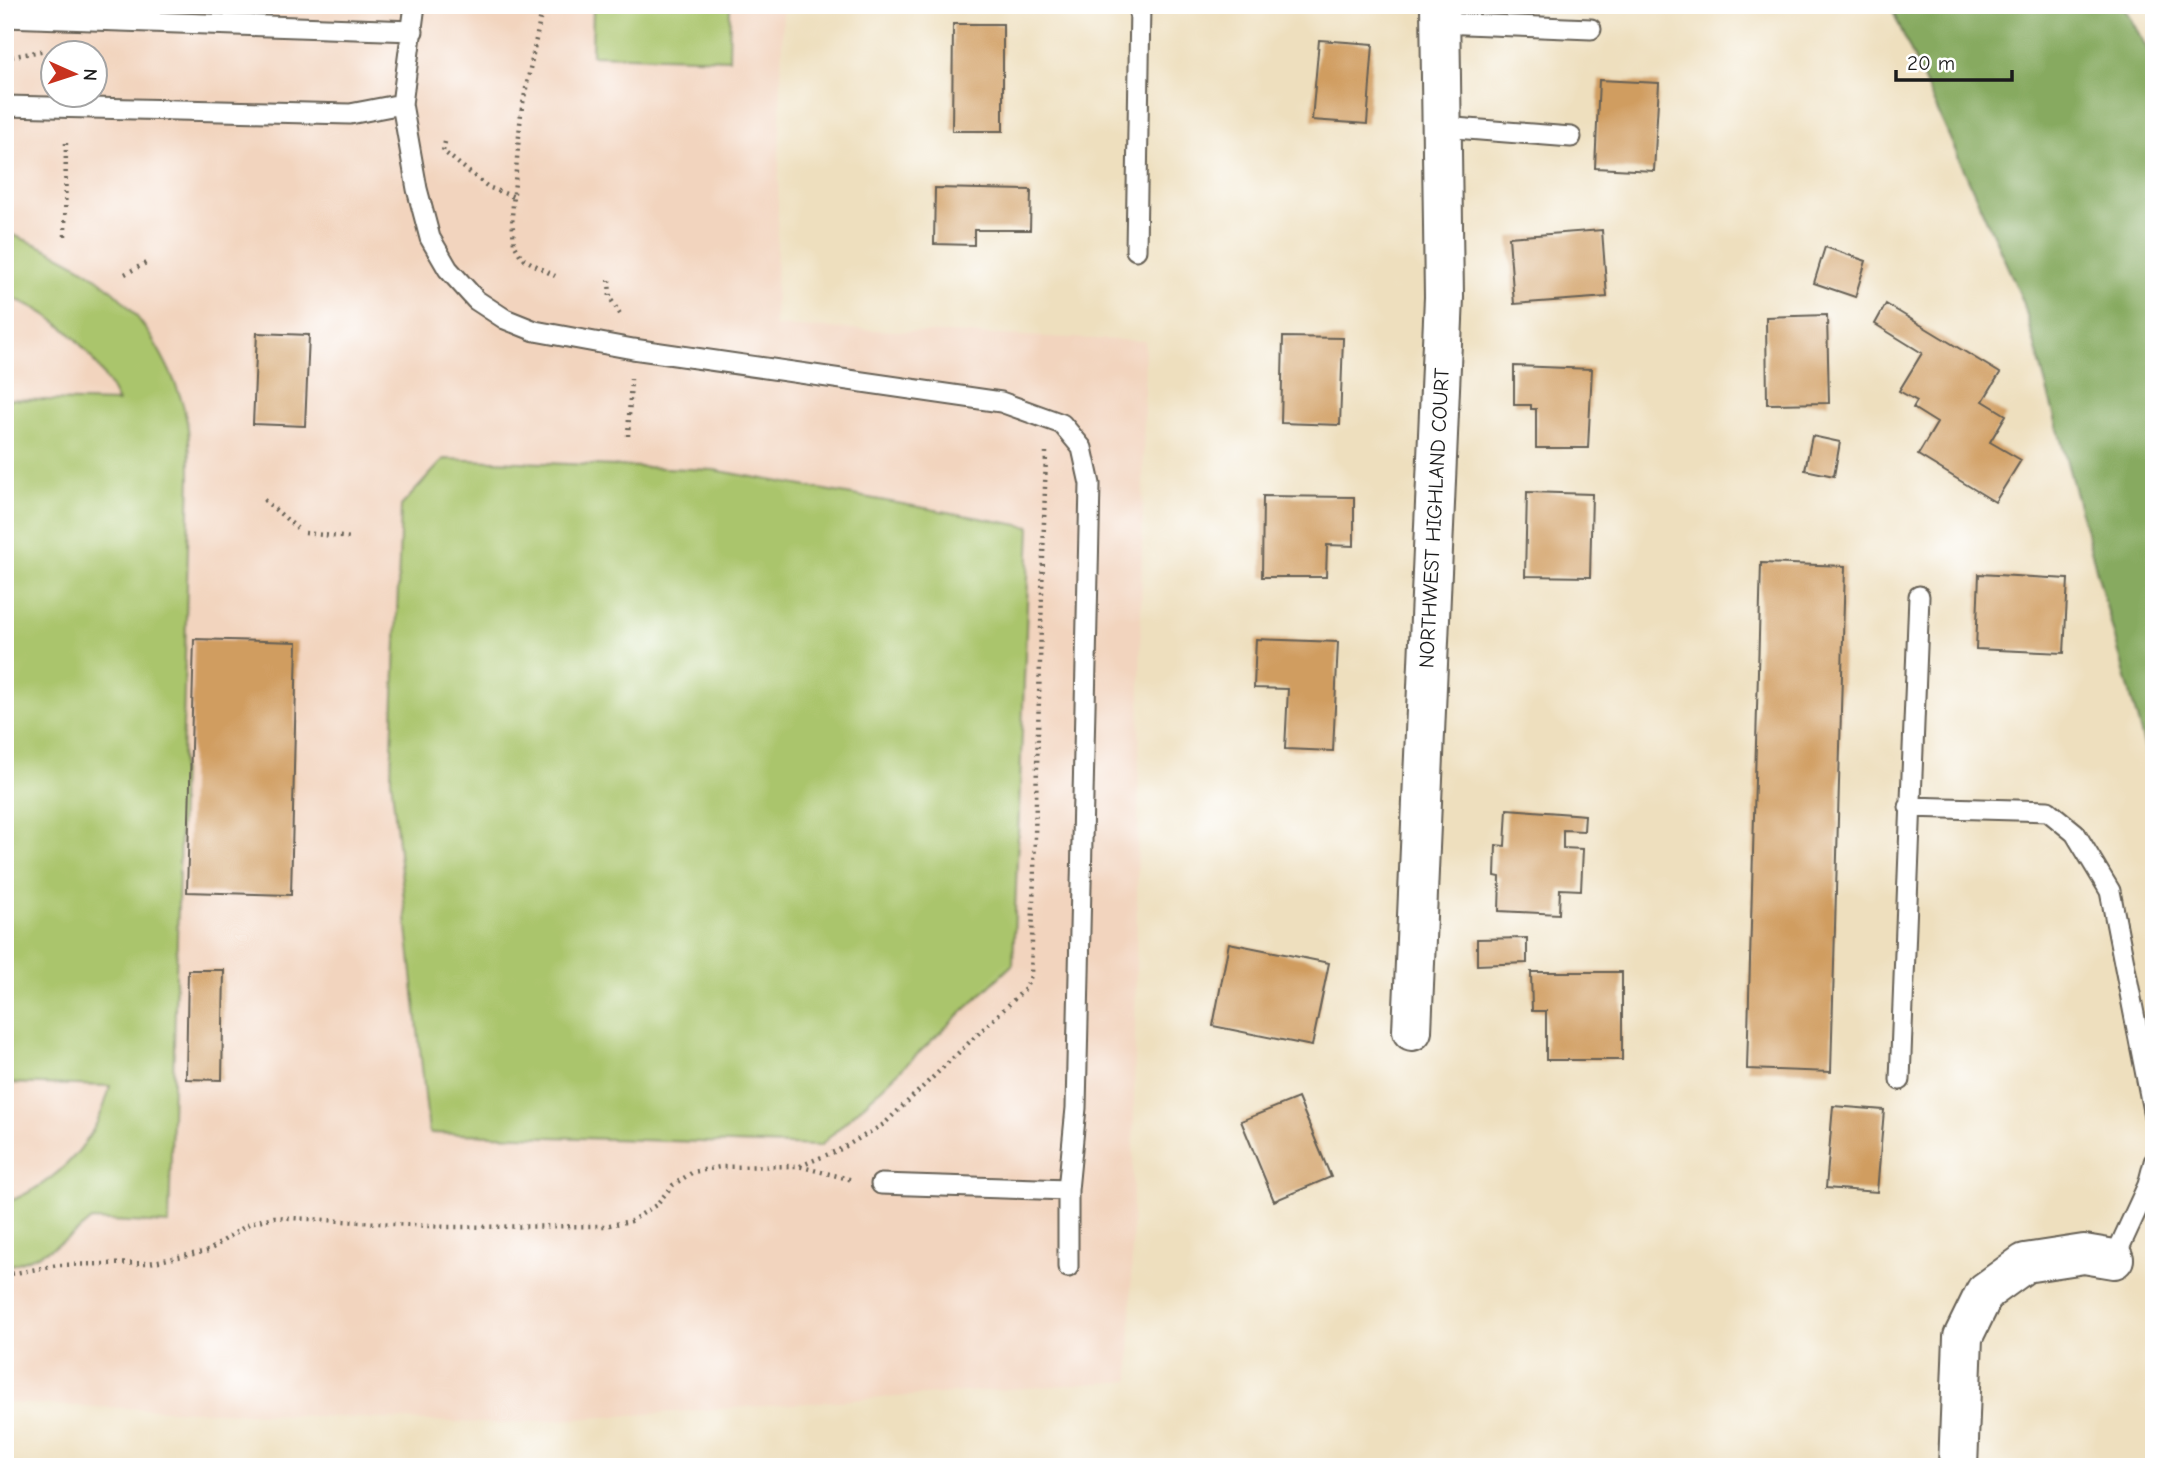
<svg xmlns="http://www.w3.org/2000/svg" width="2159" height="1472" font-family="'Comic Neue',sans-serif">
<rect width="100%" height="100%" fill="#fff"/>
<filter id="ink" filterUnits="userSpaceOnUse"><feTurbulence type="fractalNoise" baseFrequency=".0143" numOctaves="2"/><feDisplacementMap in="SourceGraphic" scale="14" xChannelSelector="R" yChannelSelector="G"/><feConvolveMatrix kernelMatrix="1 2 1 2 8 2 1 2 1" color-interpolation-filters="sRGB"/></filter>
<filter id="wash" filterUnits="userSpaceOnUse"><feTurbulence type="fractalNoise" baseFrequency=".00686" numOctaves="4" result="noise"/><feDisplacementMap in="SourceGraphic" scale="28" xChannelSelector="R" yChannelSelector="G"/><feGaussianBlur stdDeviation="1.57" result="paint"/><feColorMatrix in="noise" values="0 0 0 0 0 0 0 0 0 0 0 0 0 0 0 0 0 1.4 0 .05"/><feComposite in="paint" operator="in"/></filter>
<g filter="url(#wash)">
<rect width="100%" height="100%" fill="#eedfbe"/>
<!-- built -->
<path fill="#f2d4be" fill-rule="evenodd" d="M5 5H783L775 326 1145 341 1130 1381 501 1424 5 1403ZM52 52H94V94H52Z"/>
<!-- green -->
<path fill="#aac56c" stroke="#637044" stroke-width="2" d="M593 5H730L729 59 592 55Z
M5 232C75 258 125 286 161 354 173 376 185 403 188 429 190 445 190 461 190 477L169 1224 91 1220C65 1243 39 1257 5 1267V1203C58 1183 97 1142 110 1086L5 1083V399L118 402C94 352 59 312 5 296Z
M444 459 714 470 1030 527 1013 964 820 1146 429 1133 391 778 401 506Z"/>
<!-- forest -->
<path fill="#87aa60" stroke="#52633e" stroke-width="2" d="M1890 5H2123L2154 61V781L2023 301Z"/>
<g id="blocks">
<!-- building -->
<path fill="#d09d60" d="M953 24H1003V131H952Z
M1319 40 1373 44 1367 124 1312 120Z
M1599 80 1659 83 1654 171 1595 168Z
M935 188 1031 190 1030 230H974V245L934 244Z
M1602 230 1607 297 1514 304 1509 237Z
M1825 247 1866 261 1855 297 1814 283Z
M1886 304 2000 373 1983 401 2006 415 1990 442 2021 460 1995 502 1918 455 1937 423 1913 408 1917 401 1899 391 1922 353 1875 324Z
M1827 315 1829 403 1767 404 1766 317Z
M257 333 309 335 305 426 253 424Z
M1283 337 1343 338 1340 425 1281 423Z
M1514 366 1592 369 1588 448H1536V409H1531V405H1514Z
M1812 436 1840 442 1834 476 1805 470Z
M1527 492 1592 494 1590 577 1525 576Z
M1263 496 1354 497V546L1327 545 1326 577H1262Z
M1761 563 1845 566 1831 1072 1747 1069Z
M1979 574 2068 579 2064 653 1976 649Z
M194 639 297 642 291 895 187 892Z
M1256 639 1338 642 1333 751 1285 749 1288 689 1254 688Z
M1507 809 1585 815 1584 831 1563 830V848L1583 849 1581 890 1560 889 1559 914 1499 911 1500 877 1495 876 1496 845 1505 846Z
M1527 938V963L1477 965V939Z
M1229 943 1329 963 1312 1046 1213 1026Z
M188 970H224L222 1080 186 1079Z
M1531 972H1622V1060H1546V1011H1532Z
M1298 1098 1331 1177 1274 1201 1241 1121Z
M1833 1106 1884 1110 1877 1192 1826 1188Z"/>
</g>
</g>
<g filter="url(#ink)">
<use href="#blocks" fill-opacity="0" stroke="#666055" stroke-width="2"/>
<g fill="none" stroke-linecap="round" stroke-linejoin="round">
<defs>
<path id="lane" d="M415 5 402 104 417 189 430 238 448 269 476 300 505 319 535 331 633 349 1001 402 1062 424 1082 448 1090 484 1076 1108 1068 1190V1267
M5 17 413 31
M1440 23 1591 29
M5 106 350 114 402 104
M1442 127 1571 137
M1136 250 1140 5
M1909 807 2048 811 2075 833 2110 891 2154 1116
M1900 1080 1919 596
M881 1184 1068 1190
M2114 1259 2148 1185 2154 1162"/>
<path id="street" d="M1412 1031 1444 297 1440 5
M1958 1467 1963 1337 1985 1292 2025 1263 2084 1254 2114 1259"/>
</defs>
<!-- lane casing -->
<use href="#lane" stroke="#666055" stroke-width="23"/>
<!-- street casing -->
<use href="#street" stroke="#666055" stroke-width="42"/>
<!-- path -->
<path stroke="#666055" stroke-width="4.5" stroke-dasharray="2 5" stroke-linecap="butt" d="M543 5 521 113 512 216 514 244 522 258 555 276
M5 58 46 50
M445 142 443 151 488 187 514 197
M65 236 66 140
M125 274 148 262
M609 280 610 298 622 317
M628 436 631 379
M264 500 297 528
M305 533 352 538
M800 1166 841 1149 884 1124 1025 989 1031 976 1046 452
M5 1275 58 1265 149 1263 208 1251 250 1223 274 1217 446 1227 605 1226 631 1221 656 1205 673 1185 693 1172 720 1167 798 1166 853 1180"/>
<!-- lane -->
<use href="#lane" stroke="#fff" stroke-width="19"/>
<!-- street -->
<use href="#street" stroke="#fff" stroke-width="38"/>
</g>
</g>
<g text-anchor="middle" stroke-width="6" stroke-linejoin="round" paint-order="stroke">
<!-- street labels -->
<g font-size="21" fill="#1c1c1c" stroke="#fff">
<text transform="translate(1434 518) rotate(-87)" y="7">NORTHWEST HIGHLAND COURT</text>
</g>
</g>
<!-- margin -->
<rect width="2159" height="1472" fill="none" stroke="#fff" stroke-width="28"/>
<!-- north arrow -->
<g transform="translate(74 74) rotate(93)"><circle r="33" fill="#ffffff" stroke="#a4a4a4" stroke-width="2"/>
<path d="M0-5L12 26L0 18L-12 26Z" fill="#c8321e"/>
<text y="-10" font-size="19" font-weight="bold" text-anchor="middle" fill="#1c1c1c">N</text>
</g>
<!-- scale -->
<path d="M1896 70v10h116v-10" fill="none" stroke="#1c1c1c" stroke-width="3.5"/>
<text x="1907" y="70" font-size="21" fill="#1c1c1c" stroke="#ffffff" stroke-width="5" paint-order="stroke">20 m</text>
</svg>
